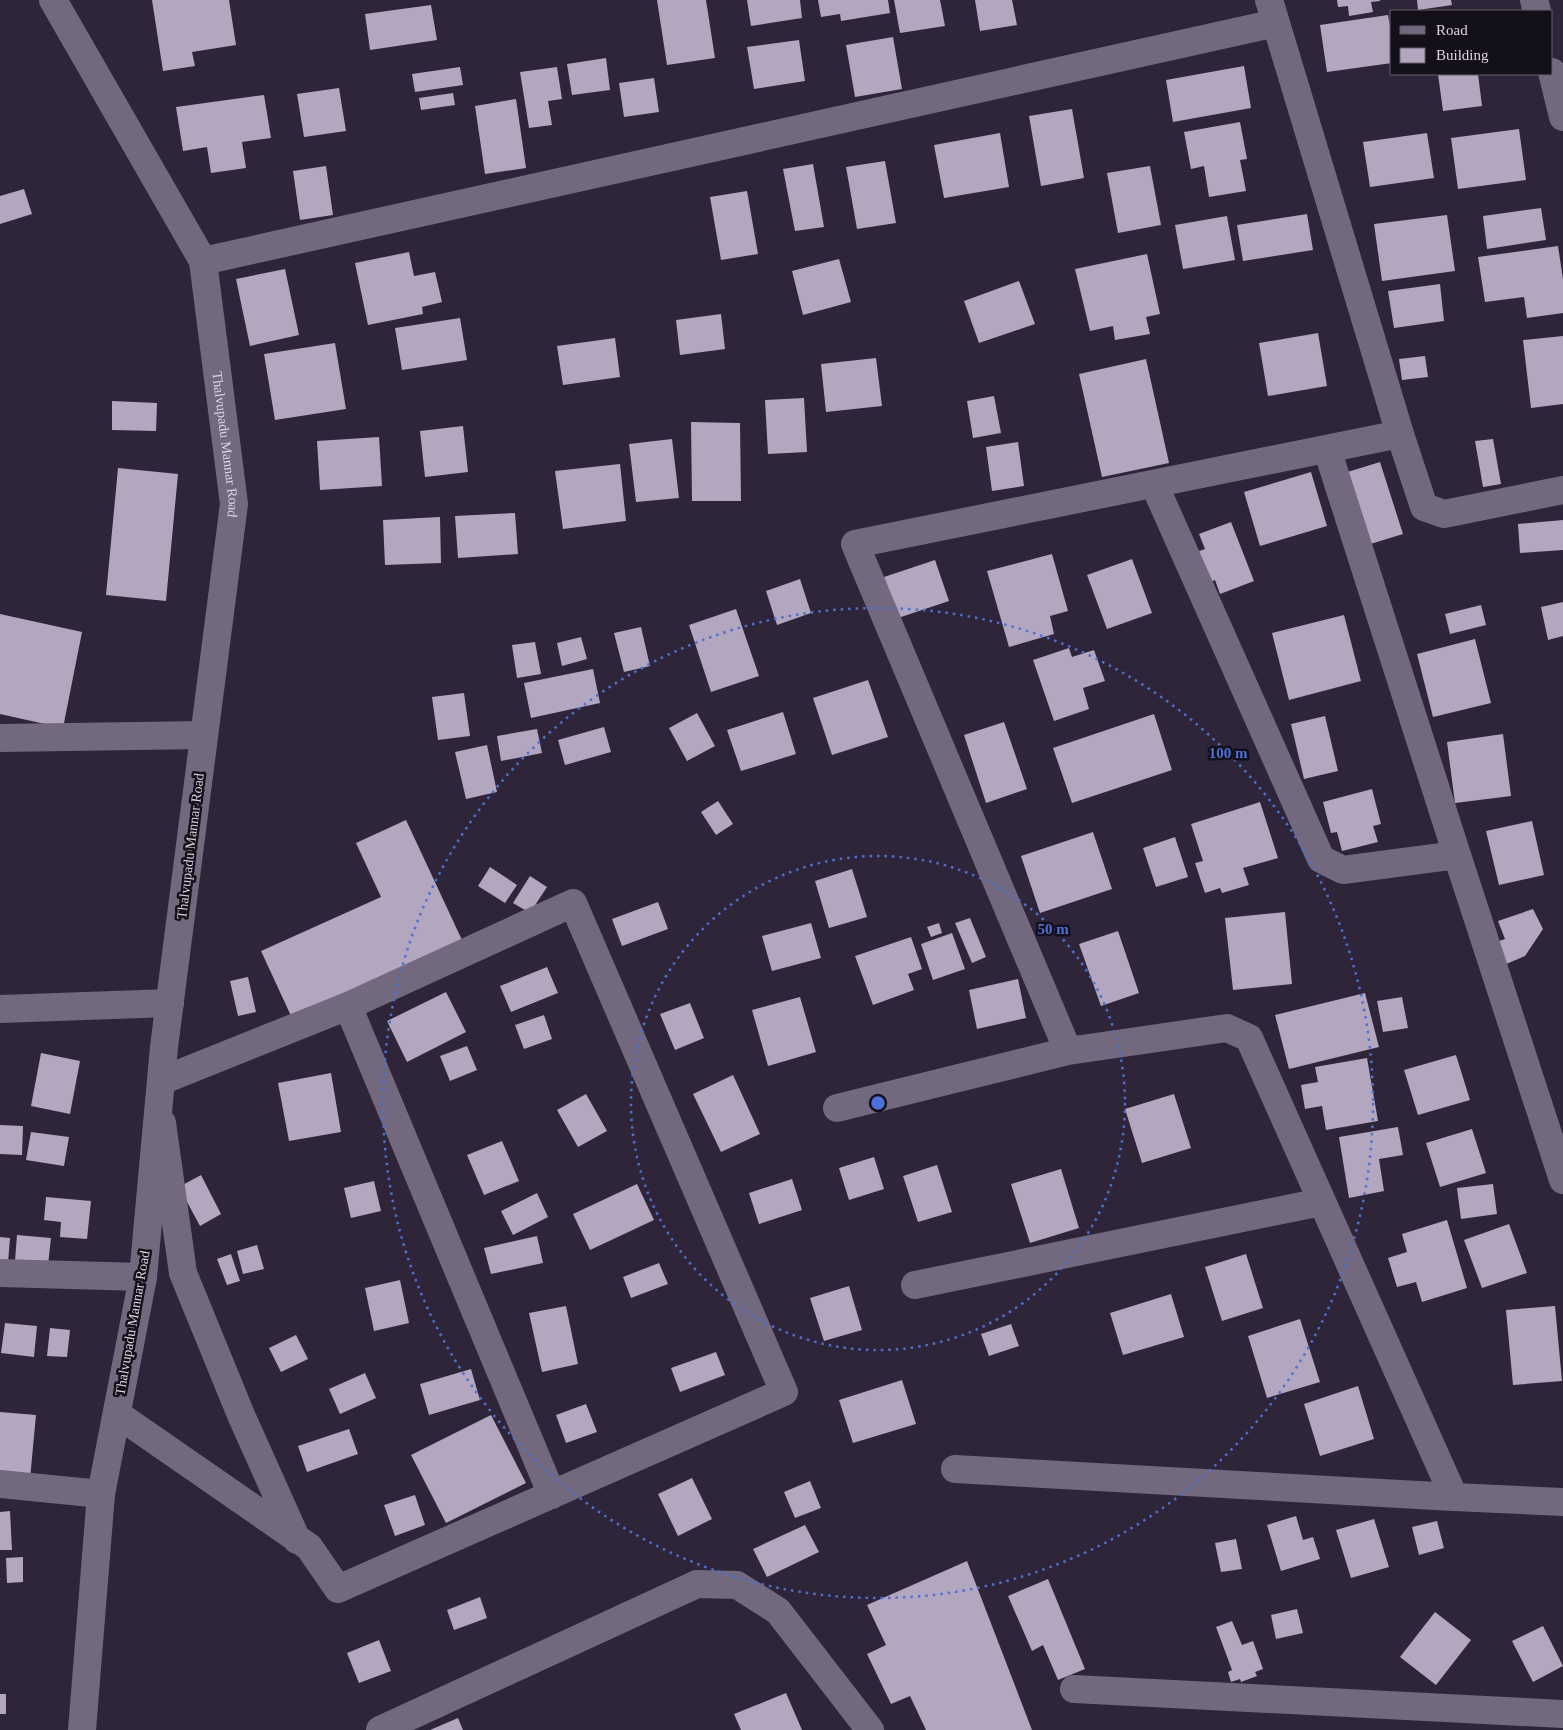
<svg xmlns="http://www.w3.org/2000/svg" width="1563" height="1730" font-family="'Times New Roman',serif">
<rect width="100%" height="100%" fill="#2e2538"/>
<!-- building -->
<path fill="#b2a7be" d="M152 0H229L236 45 192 52 195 66 163 71Z
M657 0H706L715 58 667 65Z
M747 0H800L802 18 751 26Z
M818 0H888L890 13 841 21 840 14 821 17Z
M894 0H940L945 26 900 33Z
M975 0H1012L1017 25 980 31Z
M1337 0H1380V1L1371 2 1373 12 1349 16 1348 6 1338 7Z
M1417 0H1451L1452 5 1418 10Z
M431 5 437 40 370 50 365 14Z
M1388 15 1392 37V63L1327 72 1320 25Z
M893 37 902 89 855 97 846 45Z
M799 40 805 81 754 89 747 47Z
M606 58 610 90 572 95 567 64Z
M1244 66 1251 108 1173 122 1166 80Z
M460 67 463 85 415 92 412 74Z
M557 67 562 99 548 101 552 125 529 128 520 72Z
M1438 74H1478L1482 106 1443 111Z
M654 78 659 112 624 117 619 83Z
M339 88 346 131 304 137 297 94Z
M453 93 455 105 421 110 419 98Z
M264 95 271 138 242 142 246 168 211 173 207 147 183 151 176 107Z
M516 99 526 168 485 174 475 106Z
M1072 109 1084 178 1041 186 1029 116Z
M1240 122 1247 159 1240 160 1246 191 1209 197 1204 166 1191 169 1184 132Z
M1519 129 1526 180 1458 189 1451 138Z
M1000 133 1009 187 944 198 934 145Z
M1427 133 1434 178 1370 187 1363 142Z
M885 161 896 223 857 229 846 167Z
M813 164 824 227 795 231 783 169Z
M326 166 333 215 300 220 293 171Z
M1150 166 1161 225 1118 233 1107 173Z
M24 189 32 214 0 224V196Z
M747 191 758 254 721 260 710 197Z
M1541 208 1546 240 1487 249 1483 216Z
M1307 214 1313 250 1243 261 1237 225Z
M1447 215 1455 271 1382 281 1374 224Z
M1227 216 1235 260 1183 269 1175 225Z
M1558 246 1563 279V313L1527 318 1524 297 1485 302 1478 257Z
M409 252 414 276 435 272 442 302 422 307 423 314 368 325 355 263Z
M1147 254 1160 314 1146 317 1150 334 1115 340 1113 326 1090 331 1075 269Z
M839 259 851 302 803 315 792 271Z
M285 269 299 335 250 346 236 279Z
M1019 281 1035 324 979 343 964 301Z
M1440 284 1444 321 1394 328 1388 291Z
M721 314 725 349 680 355 676 320Z
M460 318 467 360 402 370 395 328Z
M1318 333 1327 386 1268 396 1259 343Z
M1563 336V404L1531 408 1523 340Z
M615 338 620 377 563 385 557 346Z
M335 343 346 409 275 420 264 354Z
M1425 356 1428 377 1402 380 1399 359Z
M876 358 882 406 826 412 821 364Z
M1146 359 1169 463 1102 477 1079 374Z
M994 396 1001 433 973 438 967 401Z
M804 398 807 452 768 454 765 400Z
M112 401 157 403 156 431 112 430Z
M691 422 740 423 741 501H692Z
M463 426 468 472 425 477 420 431Z
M379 437 382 486 320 490 317 441Z
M672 439 679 498 636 502 629 444Z
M1493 439 1501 484 1483 487 1475 441Z
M1018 442 1024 486 992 491 986 447Z
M1380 462 1403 534 1364 546 1341 474Z
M620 464 626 521 563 529 555 471Z
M118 468 178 474 166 601 106 595Z
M1311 472 1327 526 1260 546 1244 492Z
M515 513 518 554 458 558 455 516Z
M440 517 441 563 385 565 383 520Z
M1563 520V550L1520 553 1518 524Z
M1231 522 1254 581 1220 594 1215 580 1203 585 1191 554 1205 549 1199 534Z
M1052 554 1068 611 1050 616 1054 634 1009 647 987 571Z
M1132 559 1152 613 1107 629 1087 575Z
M935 560 949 601 898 618 884 577Z
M800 579 811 613 777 625 766 591Z
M1563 602V636L1548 640 1541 607Z
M1481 605 1486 625 1450 634 1445 614Z
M736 609 759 676 711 692 689 625Z
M0 614 82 632 63 728 0 714Z
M1344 615 1361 681 1289 700 1272 633Z
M641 627 650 666 624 672 614 633Z
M581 637 587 659 562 666 557 643Z
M1475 639 1491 703 1433 717 1417 654Z
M535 642 541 674 517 678 512 645Z
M1069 648 1072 657 1094 650 1105 681 1083 688 1089 709 1054 721 1033 660Z
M593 669 600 703 531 718 524 683Z
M868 680 888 737 832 755 813 698Z
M464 693 470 736 438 740 432 697Z
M783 712 796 754 741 771 727 730Z
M697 713 715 746 687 761 669 728Z
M1154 714 1172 770 1072 803 1053 748Z
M1325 716 1338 771 1304 779 1291 724Z
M1004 722 1027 789 986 803 964 735Z
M604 727 611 752 565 765 558 740Z
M537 729 542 753 501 761 497 736Z
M1503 734 1511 796 1455 803 1447 742Z
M487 745 497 792 466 799 455 752Z
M1372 789 1381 824 1373 826 1378 842 1342 851 1337 832 1331 833 1323 802Z
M718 801 733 824 716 835 701 812Z
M1260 802 1278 858 1243 868 1249 885 1222 893 1220 888 1205 893 1195 863 1203 861 1191 824Z
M406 820 462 940 292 1018 261 951 381 897 356 843Z
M1532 821 1544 875 1499 885 1486 831Z
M1093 832 1112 889 1040 913 1021 856Z
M1175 837 1188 877 1156 887 1143 848Z
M490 867 517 885 505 903 478 886Z
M852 869 867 917 829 928 815 881Z
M530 876 547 887 530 913 513 903Z
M658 902 668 929 622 946 612 919Z
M1533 909 1543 929 1525 956 1504 965 1496 942 1505 939 1498 921Z
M1285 912 1292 984 1233 990 1225 918Z
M970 918 986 957 972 963 955 923Z
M811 923 821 958 772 971 762 936Z
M939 923 942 933 931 937 927 927Z
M1118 931 1139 993 1101 1006 1079 944Z
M952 933 965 969 933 980 921 944Z
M911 937 922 969 908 974 914 990 873 1005 855 956Z
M547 967 558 993 511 1012 500 986Z
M248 977 256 1012 238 1016 230 981Z
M1018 979 1026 1018 977 1029 969 990Z
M446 992 466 1032 407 1062 387 1021Z
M1365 993 1379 1047 1289 1069 1275 1015Z
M800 997 816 1052 768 1066 752 1010Z
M1402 997 1408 1028 1383 1032 1377 1001Z
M690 1003 704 1038 675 1050 660 1014Z
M544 1015 552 1039 524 1049 515 1025Z
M467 1046 477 1070 450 1081 440 1056Z
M41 1053 80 1061 70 1114 31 1106Z
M1456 1055 1470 1100 1418 1115 1404 1070Z
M1367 1058 1378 1121 1326 1130 1322 1106 1305 1109 1301 1085 1318 1082 1315 1067Z
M331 1073 341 1132 289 1141 278 1083Z
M733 1075 760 1134 721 1152 693 1094Z
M586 1094 607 1131 578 1147 557 1110Z
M1174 1094 1191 1148 1142 1163 1125 1109Z
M0 1125 23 1126 22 1155 0 1154Z
M1398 1127 1403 1155 1379 1159 1384 1191 1349 1198 1339 1137Z
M1472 1129 1486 1173 1440 1187 1426 1143Z
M31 1132 69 1137 64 1166 26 1160Z
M502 1141 519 1181 484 1195 467 1155Z
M874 1157 884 1189 849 1200 839 1168Z
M937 1165 952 1212 918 1222 903 1176Z
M1061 1169 1079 1228 1030 1243 1011 1184Z
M201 1175 221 1214 200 1226 179 1187Z
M792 1179 802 1210 759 1224 749 1193Z
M374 1181 381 1211 351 1218 344 1188Z
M637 1184 654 1220 590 1250 573 1214Z
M1493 1184 1497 1214 1461 1219 1457 1188Z
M537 1193 548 1217 513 1235 501 1211Z
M46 1197 91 1201 87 1239 60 1237 61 1222 44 1220Z
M1447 1220 1467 1288 1422 1302 1416 1282 1397 1287 1388 1258 1407 1252 1402 1234Z
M1509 1224 1527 1273 1482 1288 1464 1240Z
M17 1235 51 1238 48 1265 15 1261Z
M537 1236 543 1263 491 1274 484 1248Z
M0 1237 10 1238 8 1263 0 1262Z
M257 1245 264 1269 243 1274 237 1251Z
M231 1254 240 1281 227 1285 217 1259Z
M1246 1254 1263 1308 1222 1321 1205 1267Z
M659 1263 668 1284 631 1298 623 1277Z
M400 1280 409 1323 374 1331 365 1288Z
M849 1286 862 1330 824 1341 810 1298Z
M1171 1294 1184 1337 1123 1355 1110 1313Z
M566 1306 578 1364 542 1372 529 1313Z
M1555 1306 1562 1381 1513 1385 1506 1310Z
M1300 1319 1320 1382 1267 1398 1248 1336Z
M5 1323 37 1326 34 1357 1 1353Z
M1011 1324 1019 1346 989 1356 981 1334Z
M50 1328 70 1330 67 1357 47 1356Z
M296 1335 308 1359 281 1372 269 1348Z
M716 1352 725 1375 680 1392 671 1368Z
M471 1369 480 1400 429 1415 420 1384Z
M365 1373 376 1398 340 1414 329 1389Z
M902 1380 916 1424 853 1443 839 1400Z
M1358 1386 1374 1439 1320 1456 1304 1404Z
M586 1404 597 1432 566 1443 556 1415Z
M0 1412 36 1415 30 1479 0 1476Z
M491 1415 526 1483 446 1523 411 1455Z
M349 1429 358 1454 307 1472 298 1446Z
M692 1478 712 1519 678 1536 658 1494Z
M810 1481 821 1508 795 1518 784 1492Z
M415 1495 425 1525 395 1536 384 1505Z
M10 1511 12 1550H0V1512Z
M1296 1516 1303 1540 1313 1537 1320 1559 1281 1571 1267 1525Z
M1374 1519 1389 1567 1351 1578 1336 1530Z
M1437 1521 1444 1548 1419 1555 1412 1527Z
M805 1525 819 1552 767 1577 753 1549Z
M1236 1539 1242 1569 1221 1572 1215 1543Z
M23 1557V1582L7 1583 6 1558Z
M967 1561 1032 1730H926L910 1696 891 1704 867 1654 886 1645 867 1605Z
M1048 1579 1085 1669 1058 1680 1043 1645 1032 1651 1008 1596Z
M480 1597 487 1618 454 1630 447 1610Z
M1297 1609 1303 1633 1276 1639 1271 1615Z
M1435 1612 1471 1640 1436 1685 1400 1657Z
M1232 1621 1242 1645 1253 1641 1263 1669 1255 1672 1257 1676 1241 1682 1240 1679 1231 1682 1228 1672 1232 1670 1216 1627Z
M1543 1626 1563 1666 1533 1682 1512 1641Z
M379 1640 391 1671 359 1683 347 1653Z
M786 1693 802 1730H741L734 1714Z
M0 1694H6V1714H0Z
M458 1718 463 1730H430Z"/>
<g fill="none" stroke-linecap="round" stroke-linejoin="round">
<!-- street -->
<path stroke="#73697f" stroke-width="28" d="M1269 0 1400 434
M1534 0 1537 11
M1552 72 1563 117
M203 261 1276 23
M1154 484 1321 859 1343 870 1457 855 1327 449
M1563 490 1444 514 1424 507 1400 434 855 544 1068 1051 1227 1028 1249 1038 1454 1497 1563 1502
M0 738 204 735
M1457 855 1563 1180
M348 1006 552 1495
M0 1009 170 1003
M837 1108 1068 1051
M162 1123 183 1273 241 1415 297 1540
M0 1273 143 1277
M915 1285 1321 1202
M117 1414 309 1547 338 1589 784 1392 573 903 348 1006 161 1081
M955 1469 1454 1497
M0 1484 101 1494
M1074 1689 1563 1714
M380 1730 697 1584 737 1585 778 1611 870 1730"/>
<!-- secondary -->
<path stroke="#73697f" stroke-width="28" id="s1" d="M53 0 203 261 234 504 164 1047 143 1277 101 1494 82 1730"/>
</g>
<!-- distance rings -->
<g fill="none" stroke="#4c70da" stroke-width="2.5" stroke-dasharray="2.5 5">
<circle cx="878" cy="1103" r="247"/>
<circle cx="878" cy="1103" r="495"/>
</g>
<g text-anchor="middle" stroke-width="5" stroke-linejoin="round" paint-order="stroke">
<!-- street labels -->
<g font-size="14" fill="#dbd5e2" stroke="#141019">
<text dy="5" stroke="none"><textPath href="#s1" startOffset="486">Thalvupadu Mannar Road</textPath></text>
<text transform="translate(190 846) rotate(-83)" y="5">Thalvupadu Mannar Road</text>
<text transform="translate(132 1323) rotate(-80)" y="5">Thalvupadu Mannar Road</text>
</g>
</g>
<circle cx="878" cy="1103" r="8" fill="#4c70da" stroke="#141019" stroke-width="2.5"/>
<g font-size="15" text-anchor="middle" font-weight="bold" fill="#4c70da" stroke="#141019" stroke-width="5" stroke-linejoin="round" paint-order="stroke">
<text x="1228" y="758">100 m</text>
<text x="1053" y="934">50 m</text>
</g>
<!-- legend -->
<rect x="1390" y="10" width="162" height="65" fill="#141019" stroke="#645f69"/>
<rect x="1400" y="26" width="25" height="8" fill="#73697f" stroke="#645f69"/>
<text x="1436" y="35" font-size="15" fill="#dbd5e2">Road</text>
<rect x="1400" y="48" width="25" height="15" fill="#b2a7be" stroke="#645f69"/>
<text x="1436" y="60" font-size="15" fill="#dbd5e2">Building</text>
</svg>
